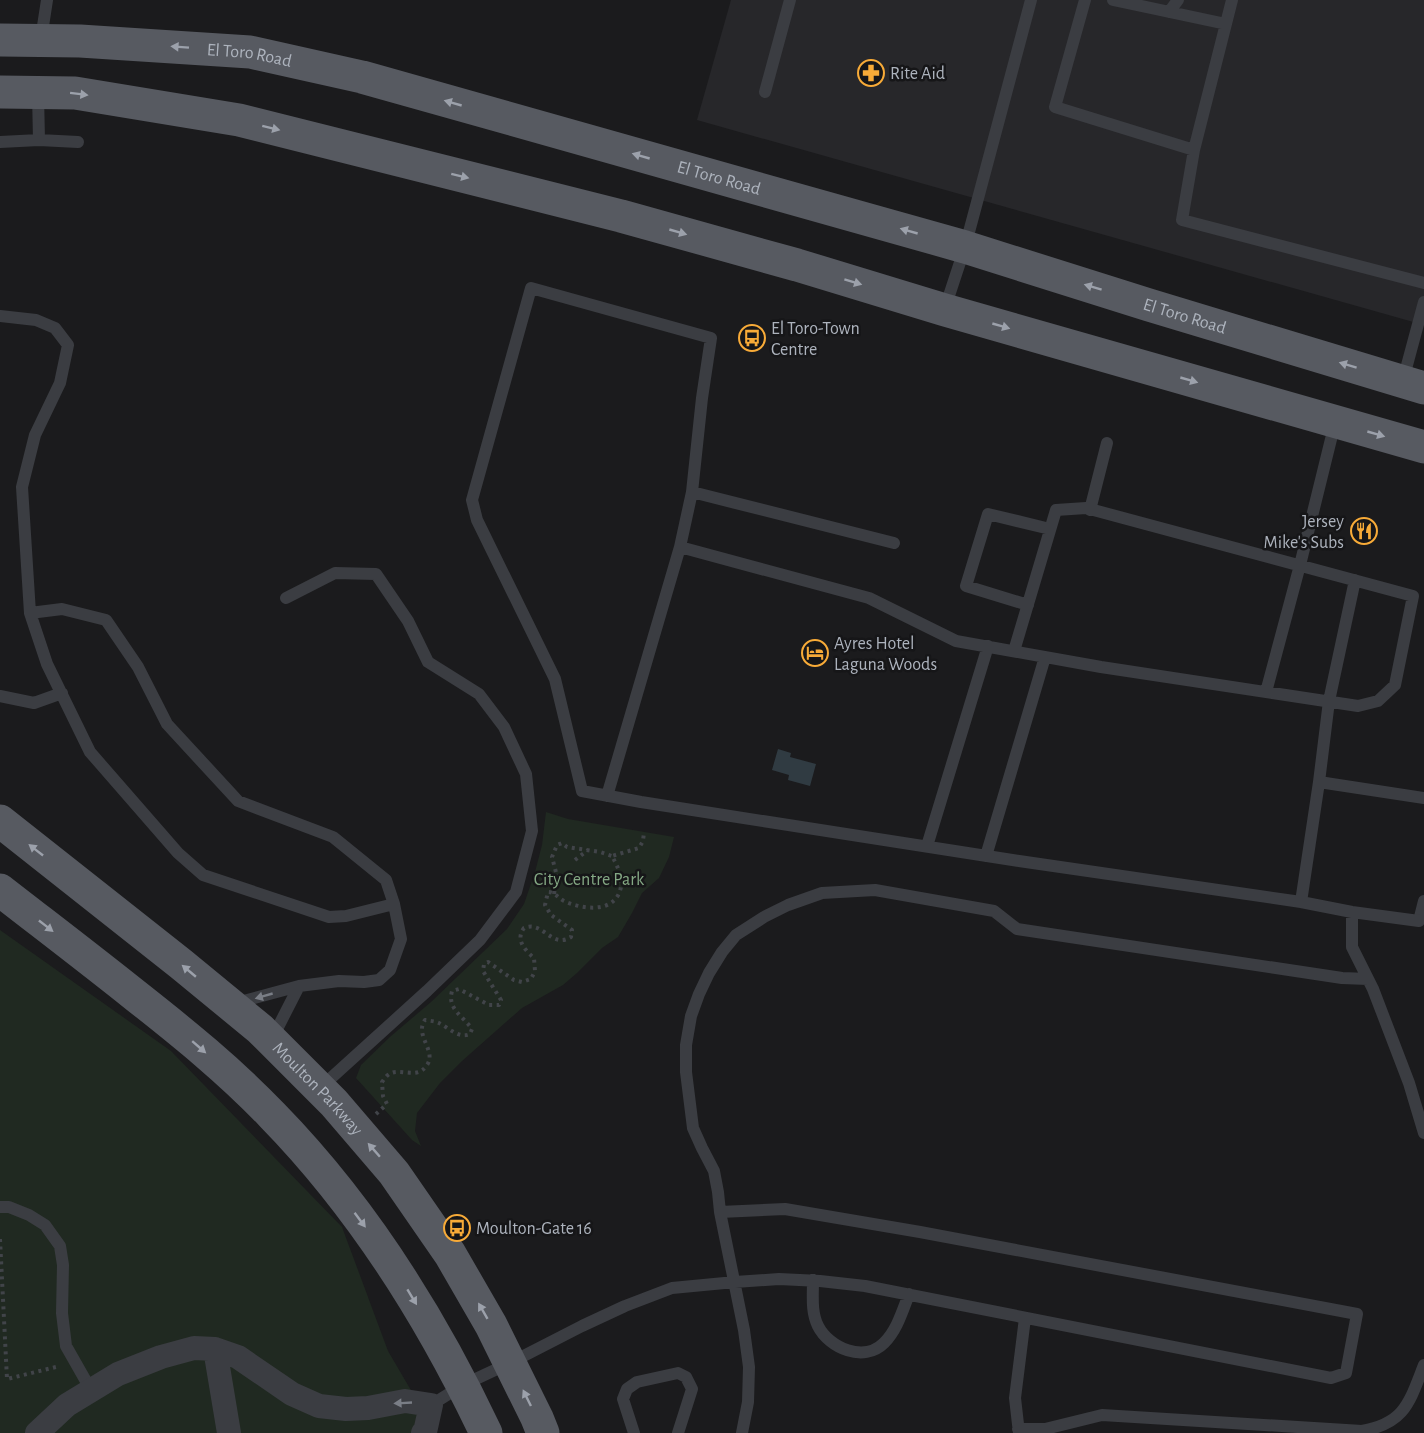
<svg xmlns="http://www.w3.org/2000/svg" width="1424" height="1433" font-family="'Alegreya Sans',sans-serif">
<rect width="100%" height="100%" fill="#1b1b1d"/>
<!-- built -->
<path fill="#27272a" d="M731 0H1424V325L697 120Z"/>
<!-- green -->
<path fill="#202921" d="M546 812 568 819 674 837 669 857 659 878 642 893 632 913 618 937 602 948 577 973 563 985 522 1008 462 1061 440 1083 417 1113 415 1131 421 1146 412 1140 356 1078 361 1065 391 1036 431 1002 507 929 524 904 535 872 542 845Z
M0 930 171 1051 342 1227 388 1351 436 1433H0Z"/>
<!-- water -->
<path fill="#303b42" d="M778 749 791 753 790 757 816 764 810 786 788 780 789 775 772 770Z"/>
<g fill="none" stroke-linecap="round" stroke-linejoin="round">
<!-- path -->
<path stroke="#414449" stroke-width="4" stroke-dasharray="3 4.5" stroke-linecap="butt" d="M575 860 588 850
M557 876 585 884 606 879
M554 894 557 876 552 857 557 845 562 843 567 847 600 852 612 856
M376 1114 387 1104 383 1096 382 1082C384 1080 385 1077 388 1075 399 1066 417 1081 427 1065 437 1051 414 1035 425 1020 430 1021 435 1021 439 1023 449 1028 459 1039 470 1034L472 1029C463 1016 447 1009 452 991L459 989 489 1005H499L501 1000 483 971 484 964 488 962 514 980 522 982 531 979 535 971 534 958C525 950 515 940 524 928 527 927 531 926 534 927 547 930 555 947 571 937L572 930 551 915 545 905 548 892C555 892 558 898 564 901 579 908 606 913 617 897 626 883 619 869 612 856L639 848 643 841 644 832
M0 1239 7 1379 60 1366"/>
<!-- lane -->
<path stroke="#3b3d42" stroke-width="12" d="M1085 0 1055 107 1194 150
M1113 0 1226 24
M1232 0 1194 150 1182 220 1424 283
M1169 12 1178 0
M41 39 47 0
M765 92 790 0
M39 140 78 142
M0 142 39 140 38 94
M945 308 965 247 1031 0
M0 316 36 320 55 328 68 345 60 383 35 435 22 487 30 613 47 664 90 752 178 853 203 875 329 917 346 916 394 904
M1403 380 1424 302
M692 492 894 543
M1090 510 1107 443
M680 547 869 598 956 641 1101 667 1358 706 1378 701 1395 685 1413 596 1086 508 1056 510 1014 651
M286 598 335 573 376 574 408 621 428 662 479 694 504 727 526 774 532 831 516 892 480 940 427 991 320 1088
M1028 605 966 586 988 514 1050 529
M30 613 62 609 106 620 138 667 167 724 238 801 333 837 386 880 394 904 401 939 390 970 379 980 364 982 339 981 299 986 236 1003
M1266 692 1300 565 1335 423
M0 696 34 703 62 693
M1319 782 1329 701 1355 580
M607 796 680 547 692 492 702 398 711 338 531 288 472 500 477 520 555 679 582 791 641 802 1019 861 1301 902 1319 782 1424 798
M927 846 988 646
M986 856 1045 657
M1301 902 1352 912 1419 921 1424 901
M1352 912V947L1373 989 1409 1083 1424 1133
M272 1039 299 986
M0 1207H9L29 1215 45 1225 60 1246 63 1265 62 1313 66 1346 91 1390
M813 1280C813 1296 811 1312 818 1326 829 1348 864 1363 884 1343 897 1330 902 1312 909 1294
M431 1405 463 1385 510 1363 582 1326 625 1306 672 1288 735 1282 779 1279 820 1281 865 1286 1331 1378 1346 1373 1357 1314 920 1232 785 1209 720 1212
M1018 1429H1045L1102 1415 1362 1431C1405 1423 1409 1403 1424 1365
M634 1433 623 1399 627 1389 637 1382 678 1373 686 1377 692 1389 678 1433
M742 1433 748 1402 749 1367 744 1330 720 1212 718 1192 714 1171 702 1148 693 1128 686 1072V1045L691 1016 699 994 709 973 722 952 736 935 764 917 788 905 822 893 875 890 994 911 1017 929 1342 978 1368 979
M1019 1433 1015 1398 1025 1318"/>
<!-- street -->
<path stroke="#3b3d42" stroke-width="24" d="M215 1349 229 1433
M37 1433 67 1405 118 1374 161 1357 194 1348 215 1349 238 1357 292 1394 319 1406 346 1409 368 1408 405 1401 431 1405 425 1432 423 1433"/>
<!-- primary -->
<g stroke="#575a61" stroke-width="33">
<path id="s1" d="M0 40 80 41 250 52 362 77 965 247 1149 305 1424 388"/>
<path d="M0 92 75 93 239 120 621 216 797 265 945 310 1424 447"/>
<path id="s2" d="M0 821 181 964 260 1029 334 1103 394 1173 450 1254 491 1325 537 1418 543 1433"/>
<path d="M0 890C45 925 91 960 136 996 183 1033 230 1071 272 1115 362 1207 431 1317 486 1433"/>
</g>
</g>
<!-- one-way arrows -->
<defs><path id="oneway-solid" d="M-6-.8H1V-3.2L6.5 0L1 3.2V.8H-6Z" transform="scale(1.5)"/></defs>
<g fill="#9ca1ab">
<use href="#oneway-solid" transform="translate(180 47) rotate(-176)"/>
<use href="#oneway-solid" transform="translate(79 94) rotate(7)"/>
<use href="#oneway-solid" transform="translate(453 103) rotate(-164)"/>
<use href="#oneway-solid" transform="translate(271 128) rotate(14)"/>
<use href="#oneway-solid" transform="translate(641 156) rotate(-164)"/>
<use href="#oneway-solid" transform="translate(460 176) rotate(14)"/>
<use href="#oneway-solid" transform="translate(909 231) rotate(-164)"/>
<use href="#oneway-solid" transform="translate(678 232) rotate(16)"/>
<use href="#oneway-solid" transform="translate(853 282) rotate(17)"/>
<use href="#oneway-solid" transform="translate(1093 287) rotate(-163)"/>
<use href="#oneway-solid" transform="translate(1001 326) rotate(16)"/>
<use href="#oneway-solid" transform="translate(1348 365) rotate(-163)"/>
<use href="#oneway-solid" transform="translate(1189 380) rotate(16)"/>
<use href="#oneway-solid" transform="translate(1376 434) rotate(16)"/>
<use href="#oneway-solid" transform="translate(36 850) rotate(-142)"/>
<use href="#oneway-solid" transform="translate(46 926) rotate(38)"/>
<use href="#oneway-solid" transform="translate(189 971) rotate(-140)"/>
<use href="#oneway-solid" transform="translate(199 1047) rotate(41)"/>
<use href="#oneway-solid" transform="translate(374 1150) rotate(-131)"/>
<use href="#oneway-solid" transform="translate(360 1220) rotate(53)"/>
<use href="#oneway-solid" transform="translate(412 1297) rotate(59)"/>
<use href="#oneway-solid" transform="translate(483 1311) rotate(-120)"/>
<use href="#oneway-solid" transform="translate(527 1398) rotate(-116)"/>
</g>
<g fill="#7a7e86">
<use href="#oneway-solid" transform="translate(264 996) rotate(164)"/>
<use href="#oneway-solid" transform="translate(403 1403) rotate(177)"/>
</g>
<!-- icons -->
<defs>
<symbol id="pharmacy-ring" viewBox="-11 -11 22 22"><circle r="9.5" fill="#161618" stroke="#f8ab38" stroke-width="1.5"/><path d="M-2-6h4v4h4v4h-4v4h-4v-4h-4v-4h4Z" fill="#f8ab38"/></symbol>
<symbol id="bus-ring" viewBox="-11 -11 22 22"><circle r="9.5" fill="#161618" stroke="#f8ab38" stroke-width="1.5"/><path d="M-5-6H5V4H4V6H2V4H-2V6H-4V4H-5ZM-3.5-4V0h7V-4ZM-3.5 1.2v1.5H-2V1.2ZM2 1.2v1.5H3.5V1.2Z" fill="#f8ab38"/></symbol>
<symbol id="restaurant-ring" viewBox="-11 -11 22 22"><circle r="9.5" fill="#161618" stroke="#f8ab38" stroke-width="1.5"/><path d="M-5-6h1v4h1v-4h1v4h1v-4h1v5L-1.5 .5V6h-2V.5L-5-1ZM5-6V6H3V1.5H1.5Q1.5-4 5-6Z" fill="#f8ab38"/></symbol>
<symbol id="hotel-ring" viewBox="-11 -11 22 22"><circle r="9.5" fill="#161618" stroke="#f8ab38" stroke-width="1.5"/><path d="M-6-4.5h1.5V1H6V5H4.5V3h-9V5H-6ZM-4 0a1.8 1.8 0 1 1 3.6 0ZM.5 0V-2.5h3Q6-2.5 6 0Z" fill="#f8ab38"/></symbol>
</defs>
<g fill-rule="evenodd">
<use href="#pharmacy-ring" x="856" y="58" width="30" height="30"/>
<use href="#bus-ring" x="737" y="323" width="30" height="30"/>
<use href="#restaurant-ring" x="1349" y="516" width="30" height="30"/>
<use href="#hotel-ring" x="800" y="638" width="30" height="30"/>
<use href="#bus-ring" x="442" y="1213" width="30" height="30"/>
</g>
<g text-anchor="middle" stroke-width="5" stroke-linejoin="round" paint-order="stroke">
<!-- street labels -->
<g font-size="18" fill="#adb3bd" stroke="#161618">
<text dy="6" stroke="none"><textPath href="#s1" startOffset="250">El Toro Road</textPath></text>
<text dy="6" stroke="none"><textPath href="#s1" startOffset="736">El Toro Road</textPath></text>
<text dy="6" stroke="none"><textPath href="#s1" startOffset="1222">El Toro Road</textPath></text>
<text dy="6" stroke="none"><textPath href="#s2" startOffset="416">Moulton Parkway</textPath></text>
</g>
<!-- poi labels -->
<g font-size="18" fill="#adb3bd" stroke="#161618" text-anchor="start">
<text x="890" y="79">Rite Aid</text>
<text x="771" y="334">El Toro-Town<tspan x="771" dy="21">Centre</tspan></text>
<text x="1344" y="527" text-anchor="end">Jersey<tspan x="1344" dy="21">Mike's Subs</tspan></text>
<text x="834" y="649">Ayres Hotel<tspan x="834" dy="21">Laguna Woods</tspan></text>
<text x="476" y="1234">Moulton-Gate 16</text>
</g>
<!-- park labels -->
<g font-size="18" fill="#84a884" stroke="#161618">
<text x="589" y="885">City Centre Park</text>
</g>
</g>
</svg>
